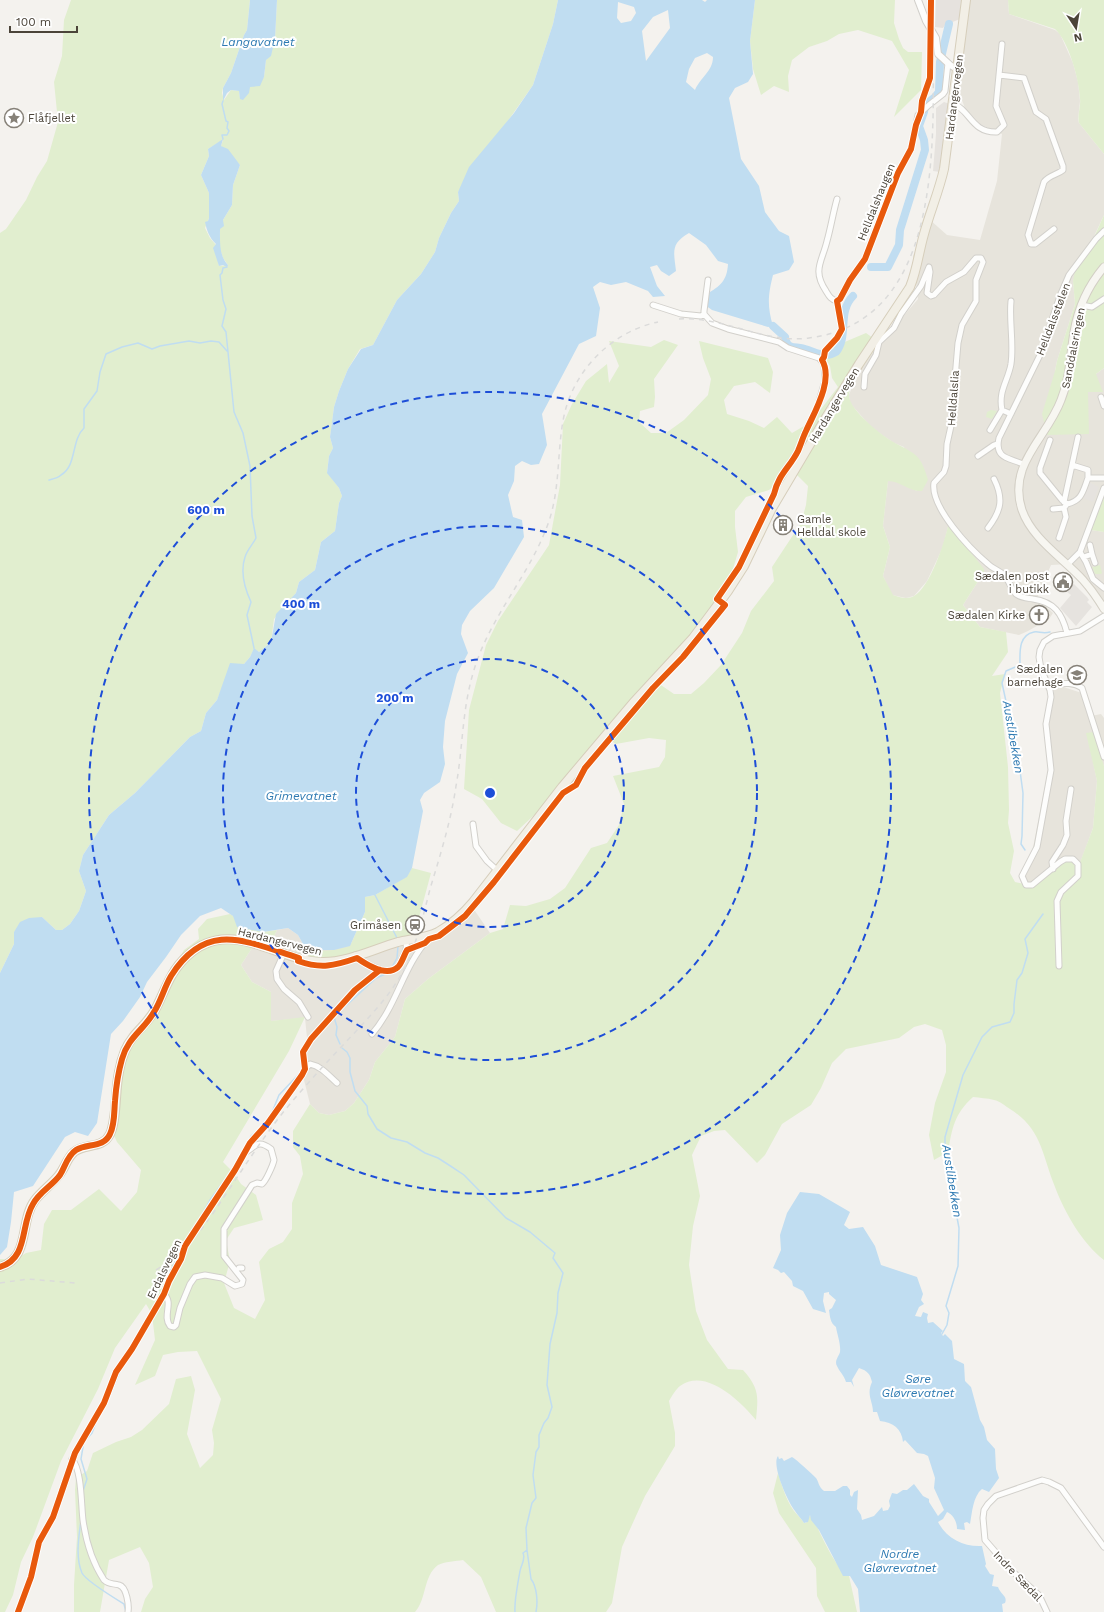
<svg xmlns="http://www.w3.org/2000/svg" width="1104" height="1612" font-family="'Work Sans',sans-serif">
<rect width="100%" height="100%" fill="#f4f2ee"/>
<!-- residential -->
<path fill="#e7e4dc" d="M969 0H1008L1009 14 1055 30 1060 34 1073 63 1078 82 1080 101 1078 119 1079 123 1104 154V215L1073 281 1075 304 1057 361 1055 371 1088 391 1096 374 1104 368V495L1091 530 1104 532V611L1070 564 1051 565 1037 598 1053 613 1049 619 1028 631 1019 635 980 627 963 605 984 572 948 527 943 547 927 581 914 596 906 598 892 595 883 576 890 547 883 526 888 480 895 481 917 491 904 447 894 443 872 428 850 403 849 395 857 374 873 352 918 299 913 256 929 219 947 235 980 240 997 181 1002 134 969 119 959 92 962 47 968 20Z
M1054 684 1085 694 1091 716 1101 714 1104 718V766L1087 733 1097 781 1093 828 1079 866 1029 885 1020 876 1031 858 1049 765 1046 720 1054 693Z
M473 908 490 933 428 979 405 999 395 1037 375 1062 369 1080 354 1103 345 1111 329 1115 319 1113 310 1104 304 1080 302 1060 307 1038 305 1018 271 1021V992L252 982 241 965 254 945 268 949 277 930 288 928 298 935 303 944 406 943 436 939Z"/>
<!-- industrial -->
<path fill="#e6e2de" d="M936 0H961L960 19 945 25 943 28 935 27Z"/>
<!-- green -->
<path fill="#e1eecf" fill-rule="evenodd" d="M71 0H250L247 30 244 35 231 73 223 88 222 93 224 100 231 90 239 91 240 98 249 87 264 77 266 60 275 39 277 0H558L553 24 533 85 458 192 459 201 451 213 439 238 435 252 421 274 397 300 373 345 360 349 348 369 339 391 334 407 330 437 333 448 329 456 327 472 339 488 342 496 339 503 335 531 321 542 315 570 299 582 296 593 274 619 271 642 259 652 254 649 250 657 244 664 238 665 224 683 217 700 206 713 201 731 190 737 135 793 109 815 83 855 79 871 86 891 79 911 70 924 62 930H56L42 917 14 932V944L0 973V233L6 229 26 200 37 177 47 161 58 122 54 82 62 56 64 20ZM223 140 221 146 240 165 233 185 232 205 223 220 220 229V249L223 258 228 265 219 266 216 245 210 238 205 228 209 218V193L201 175 209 156 208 149Z
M755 0H895L894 23 899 39 903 48 908 52H922L921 90 894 117 909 70 892 41 858 30 839 34 827 41 809 47 792 60 788 76 789 92 774 86 761 95 753 69 750 41Z
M1008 0H1104V154L1079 123C1077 115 1081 107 1080 99 1079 79 1069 42 1055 29L1009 14Z
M1104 215V368L1096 374 1103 392H1088L1089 434 1047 435 1042 414 1055 371 1057 361 1075 304 1073 281 1077 262 1091 244Z
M866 333 880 343C871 354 850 381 849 395 848 409 883 437 895 443 916 454 921 455 928 480L922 491C910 492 900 481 888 481L883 526 890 547 883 576 893 595C899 597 907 600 914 596 930 587 944 544 948 526L954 531 984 569V572L963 605 980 627 1006 632 1008 652 992 676 1005 674 1000 693 1008 767 1009 810 1008 823 1014 851 1010 873 1015 882 1029 885 1066 859 1079 865 1093 828 1097 781 1086 733 1093 732 1104 766V1260C1082 1243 1065 1213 1055 1187 1042 1155 1042 1129 1010 1109 1005 1106 1000 1101 994 1100 987 1098 980 1098 973 1097 954 1114 952 1129 948 1152L934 1160 929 1135 935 1103 946 1072V1045L942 1030 925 1024 914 1027 899 1038 846 1049 832 1063 821 1088 811 1105 782 1124 765 1155 757 1163 725 1130 714 1131 701 1136 692 1155 700 1196 693 1226 689 1265 696 1311 707 1340 728 1369 743 1370C760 1389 758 1397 756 1420 741 1402 706 1367 680 1386 676 1389 672 1396 669 1401L675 1433V1446L645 1496 622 1547 612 1603 606 1612H496L481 1577 463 1560C456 1561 444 1562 438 1565 423 1576 427 1599 415 1612H141L145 1599 153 1587 149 1563 140 1547 109 1560 100 1612H74V1585L77 1537 75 1490 76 1478 87 1471 93 1453 116 1442 131 1437 142 1430 169 1404 176 1379 191 1376 195 1390 187 1434 200 1468 213 1455 214 1443 212 1430 221 1399 197 1351 178 1352 163 1355 155 1376 135 1385 155 1340 152 1314 146 1304 115 1348 98 1389 61 1461 33 1537 21 1562 13 1595 5 1612H0V1259L15 1260 26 1253 41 1250 44 1224 52 1210H71L99 1189 121 1211 137 1192 141 1170 117 1142 111 1129 116 1065 121 1047 154 1004 184 950 199 939 198 929 207 919 230 914 263 932 277 930 268 949 254 945 241 965 252 982 271 992V1021L305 1017 289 1051 223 1162 233 1172 241 1184 256 1195 263 1220 234 1228 226 1240 230 1261 224 1283 234 1308 255 1319 265 1300 259 1262 269 1249 283 1242 292 1229V1203L303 1174 300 1156 293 1147V1131L310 1104 319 1113 329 1115 345 1111 354 1103 369 1080 375 1062 395 1037 405 999 428 979 490 933 503 929 510 905 526 906 550 899 565 888 591 848 607 843 619 825 624 804 613 776 659 767 665 757 666 740 649 738 616 744 604 737 544 806 517 831 501 823 482 799 464 789 469 710 486 645 498 621 549 545 560 485 563 424 572 404 586 381 607 364 609 383 619 366 609 341 651 347 664 340 678 345 654 379 655 397 654 407 640 411 639 422 651 433H666L684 420 708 395 711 379 703 358 699 341 768 358 773 372 770 393 755 382 734 386 724 400 727 414 749 421 764 428 777 417 792 433 811 422 838 387 832 378 830 366 821 352ZM793 471 808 486 806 505 801 523 772 567 774 581 751 611 742 633 721 665 704 683 691 694H674L655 681 710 615 721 593 730 579 738 552 735 527V511L746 497 769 490Z
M991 410 997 411 992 419 986 417 987 412Z
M1104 495V532L1091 530Z
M1100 565 1102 573 1101 574H1095L1092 567Z
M412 868 431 873 414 936 337 958 319 959 302 956 303 944C320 954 332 951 350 946L365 912V897L375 895 406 877Z
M778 1473C782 1486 786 1500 794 1511 798 1516 801 1518 804 1523H806L810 1515C812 1521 817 1525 819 1531 825 1543 838 1571 849 1576L857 1612H825L817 1596 816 1568 779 1513 773 1493Z"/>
<!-- parking -->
<path fill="#e6e3df" d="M944 102 950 104 940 172 933 171 936 134V108Z
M1089 482 1099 487 1093 502 1083 498Z
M1073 583 1087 597 1089 600 1087 602 1092 607 1076 626 1060 608 1071 595 1067 592Z"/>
<!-- water -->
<path fill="#c0ddf1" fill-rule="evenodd" d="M250 0H277L275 39 271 56 266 60 264 77 260 86 250 87 249 93 243 100 240 99 239 91 231 90 227 93 223 101V88L231 73 244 35 247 30Z
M558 0H702L705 2 707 0H755L750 41 753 74 748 82 735 88 729 98 741 159 759 186 765 212 779 231 789 236 794 262 789 270 773 275C768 295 767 306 773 326L768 327 712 310 705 305 707 294C720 286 727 281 728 264L718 261 706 245 689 233C670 244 674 252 676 271L669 276 661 271 657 265 650 267 657 286 665 296 653 297 648 291 626 282 611 285 600 282 593 287 600 308 596 336 579 344 542 414 547 445 539 464 531 465 522 461 515 466 514 481 508 495 513 517 522 520 524 537 494 588 470 611 462 625 461 634 468 653 457 674 445 721 443 747 445 764 440 782 424 793 420 800 423 811 412 868 407 877 375 895 365 897V912L350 946 334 950H313L303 944 298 935 288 928 263 932 237 927 233 916 221 908 200 916 181 935 166 957 147 982 140 997 123 1021 111 1034 97 1123 88 1136 75 1132 65 1137 33 1186 14 1192 11 1222 7 1247 0 1255V973L14 944V932L20 922 29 918 42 917 56 930H62L70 924 79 911 86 891 79 871 83 855 109 815 135 793 190 737 201 731 206 713 217 700 230 663 244 664 250 657 254 648 259 652 271 642 276 614 296 593 299 582 315 570 321 542 335 531 339 503 342 496 339 488 327 473 329 456 333 448 330 437 334 407 339 391 348 369 361 349 373 345 397 300 421 274 435 252 439 238 451 213 459 201 458 192 469 167 514 113 533 85 553 24ZM618 2 634 7 636 13 631 21 621 23 617 18ZM668 10 670 28 646 61 642 31 653 17ZM707 53 713 57C713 71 700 78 695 90L686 82 689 69 695 58Z
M223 139 221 146 228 149 240 165 233 185 232 205 223 220 224 226 220 229C220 242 219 256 228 265L227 267 223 265 219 266 213 248 216 244C209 237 207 231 205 222L208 221 209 218V193L201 175 209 156 208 149Z
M800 1192 819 1194 850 1212 844 1225 849 1229 863 1227 875 1246 881 1265 917 1277 923 1294 921 1300 924 1304 919 1307 915 1316 921 1317 923 1312 928 1314 927 1318 928 1323 933 1322 943 1331 941 1333 943 1336 945 1334 952 1341 954 1359 964 1364 965 1381 971 1387 980 1420 984 1427 987 1440 995 1449 996 1469 999 1478 989 1492 982 1489C973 1496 972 1513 970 1524L967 1522 964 1523 965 1530 957 1529C957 1521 953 1515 947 1512L943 1519 938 1522C947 1539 964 1547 982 1546L986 1564 985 1566 990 1574 994 1575 992 1586 998 1587C1000 1594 1008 1596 1005 1603L1002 1604 1003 1612H860L858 1589 850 1576H843L819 1530 811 1520 810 1515 808 1522 804 1523C801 1518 798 1516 795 1511 788 1502 771 1465 778 1456L779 1459 782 1458 784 1461 792 1457C797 1460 811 1473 816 1478 819 1482 818 1486 824 1491H835L843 1486H847L850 1490V1495L852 1497 854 1492 858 1490 857 1509 861 1515 862 1520 874 1516 882 1507 883 1511 888 1510 890 1506 889 1501 892 1493 897 1494 903 1490H907L914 1484 923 1496 929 1499V1502L938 1516 944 1510 934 1488 935 1478 928 1456 924 1454 917 1453 905 1440 903 1442C902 1429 893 1422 880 1421L877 1412H873C873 1401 866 1395 872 1382 870 1374 868 1371 859 1368L852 1380 854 1387 851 1382H846C844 1375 839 1371 837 1366 834 1361 839 1356 840 1352 841 1344 837 1334 836 1327 830 1323 830 1316 829 1310L832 1308 836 1300 829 1294V1292L824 1293 823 1301 826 1313 813 1309 803 1291 793 1286 792 1281 784 1272 781 1273 778 1270 773 1268 781 1250 780 1235 787 1213Z"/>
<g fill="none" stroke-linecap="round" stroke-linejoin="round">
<!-- stream -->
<path stroke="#c0ddf1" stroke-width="1.5" d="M223 139 222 135H227L229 131 227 128 228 122 226 121 222 104 223 101
M227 267 223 268 222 273 220 275 223 300 226 309 222 326 226 332 234 412 243 433 250 466 252 516 256 538C253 544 247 550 245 557 240 572 245 589 251 602L247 615 254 648
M49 480C53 479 58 478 61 475 77 466 71 440 84 428V409L97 391 100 372 106 354 122 347 138 343 152 349 160 346 189 341 200 343 211 341 219 342 227 351
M1025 850 1021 844 1022 836 1023 793 1013 719 1007 706 1002 683 1006 671 1020 665C1020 653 1018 635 1034 632 1039 631 1042 634 1050 632
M375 895 397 938
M391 969 397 958 398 946
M337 1014 376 978 388 973
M334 1017 337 1027 336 1035 340 1044
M342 1048 347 1052 350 1058V1072L355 1091 367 1106 368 1114 377 1129 391 1138 407 1142 425 1153 438 1158 452 1167 464 1175 506 1218 530 1232 555 1253 553 1258 563 1273 558 1293 557 1313 550 1344 547 1385 552 1407 548 1418 544 1423 539 1435V1447L536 1452 533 1475 536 1498 532 1503 526 1528 527 1550 523 1553C526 1559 521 1565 520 1571 518 1583 514 1601 515 1612
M271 1115 279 1095 300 1073
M248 1142 251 1136 257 1131
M161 1295 169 1273 175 1262 177 1253 194 1229 210 1200 235 1166
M942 1334 947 1325 949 1313 946 1306 958 1266 959 1228 945 1154V1137L963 1075 982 1037 992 1027 1010 1022 1014 1013V1004L1017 980 1022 973 1028 953 1025 939 1043 914
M107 1403 121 1369
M83 1491 87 1479 81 1459 83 1447 84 1442 92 1433 97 1420
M81 1520C79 1536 75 1557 82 1573 86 1581 116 1599 124 1604L126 1612
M527 1550 531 1579C537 1587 538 1602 536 1612"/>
<!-- river -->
<path stroke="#c0ddf1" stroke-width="8" d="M871 267H888L899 245 900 230 925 150 924 140 919 126 924 112 925 105 935 97 939 92 940 62 949 24
M773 326 785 337
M786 341C789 350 797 346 805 349 816 352 825 359 836 352 849 336 837 312 853 296"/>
<defs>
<path id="minor" d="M999 75 1002 44
M953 104C970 109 971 133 997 132L1004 125 996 106 999 75 1024 78 1036 112 1046 119 1063 166V170C1057 175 1049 175 1044 182L1028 235 1031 244H1035L1054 229
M837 199C833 213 831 227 827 241 822 262 812 270 826 291 829 296 831 300 837 301L840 299 850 280 865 259 898 173 911 149 918 115 929 105 943 94 945 91 948 63
M708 280 704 311V314L712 323 728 329 779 342 788 348 819 358 824 364 825 381 817 408 805 432 798 451 780 478 774 494 768 508
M653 305 681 314 701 316 704 314
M1081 305 1092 307 1104 299
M864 387 865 374 876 355 879 342 894 328 901 314 921 286 929 267 930 272 927 293 931 296 934 295 946 282 964 272 976 258H981L983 262 976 280V301L962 325 958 343 951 426 947 444 946 466 944 472 934 483C930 507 970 549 988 564 992 568 998 570 1003 574 1009 579 1010 588 1016 594 1021 598 1028 598 1033 599 1054 602 1062 613 1067 633
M1101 397 1104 406
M1011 414 1002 410C998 391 1008 381 1011 364 1014 343 1009 322 1011 301
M990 430 1002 410
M1050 440 1040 468V473L1062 500 1067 504C1082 501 1083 491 1088 478H1104
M978 456 994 445 997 444
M1023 464C1010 458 994 459 999 438L1040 355 1060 296 1069 275 1096 239 1104 231
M1072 465 1078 437
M1064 502 1072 465 1088 470V478
M1053 509 1064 508
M988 528C1001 511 1004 499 994 479
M1059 538 1066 517 1064 508 1067 504
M1090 545 1092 554
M1080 552 1086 562 1093 579 1104 588
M1084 557 1092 554 1095 563
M1068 564 1080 552 1104 488
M1049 685C1061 684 1072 681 1082 688L1104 757
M473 824 476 846 487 861 498 871
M1053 869 1052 862 1063 845 1067 835 1066 821 1071 789
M284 953 276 971 277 979 284 989 299 1002 308 1017
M355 955C358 961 365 963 371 966 384 971 396 976 402 959 406 950 407 950 406 941
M1059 966 1057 901 1061 892 1078 876V864L1073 859H1065L1060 862 1032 885H1026L1022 876 1037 847 1051 770 1046 724 1051 697 1050 690 1041 669 1039 657 1040 650 1044 642 1053 636 1080 631 1104 616
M372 1034C397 1005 403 967 428 939V936
M305 1069 310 1064C321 1066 329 1076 337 1083
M239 1268H242
M164 1294C174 1303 162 1316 170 1326L174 1327 176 1325 180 1308 190 1284 195 1277 205 1275 222 1278 235 1286 242 1284 243 1280 224 1256V1229L252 1185 257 1183 262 1184C266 1181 273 1165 274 1160L271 1149C258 1139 256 1146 246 1152
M72 1459C82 1470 81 1505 83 1520 86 1542 92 1562 104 1580 109 1585 113 1583 119 1585 127 1587 129 1606 128 1612
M18 1612 31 1577 39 1542 53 1517 75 1453 104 1403 116 1372 132 1349 164 1294 169 1281 181 1259 185 1246 235 1170 250 1143 268 1123 302 1075 305 1069 303 1052 311 1039 355 990 380 970
M1047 1612 1039 1595 1012 1571 985 1540 983 1518 984 1510 988 1504 996 1496 1036 1482 1042 1480 1049 1482 1061 1488 1104 1547"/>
<path id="tertiary" d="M918 0 926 21 936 38 938 54 950 65 957 69"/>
<path id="secondary" d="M1104 267C1088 286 1078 308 1074 332 1070 355 1070 378 1061 400 1047 438 1007 464 1022 510 1032 539 1063 558 1083 580 1091 589 1098 599 1104 609"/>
<path id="primary" d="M0 1267C31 1258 19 1221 35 1200 42 1191 52 1184 59 1175 65 1168 67 1158 74 1152 85 1143 103 1149 110 1134 117 1120 115 1089 119 1072 121 1060 125 1047 133 1037 140 1028 149 1021 155 1010 165 991 170 972 186 957 229 915 274 960 321 962 346 963 374 949 398 942 411 939 426 938 438 932 452 924 463 914 473 902L562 787 633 703 693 638 728 591 744 566 771 510 825 419 859 364 910 287C917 270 919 251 924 234 930 212 939 191 944 169L966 0"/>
</defs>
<!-- minor casing -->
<use href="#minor" stroke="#d2d0cb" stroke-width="7"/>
<!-- tertiary casing -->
<use href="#tertiary" stroke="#d2d0cb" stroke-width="8"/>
<!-- secondary casing -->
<use href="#secondary" stroke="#d3cfc5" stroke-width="9"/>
<!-- primary casing -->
<use href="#primary" stroke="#d6cebb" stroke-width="10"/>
<!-- minor -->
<use href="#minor" stroke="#fdfdfc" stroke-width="5"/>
<!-- tertiary -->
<use href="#tertiary" stroke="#fdfdfc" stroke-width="6"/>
<!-- secondary -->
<use href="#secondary" stroke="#f7f6f1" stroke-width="7"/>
<!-- primary -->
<use href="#primary" stroke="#f2efe6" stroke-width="8"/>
<!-- rail -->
<path stroke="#dbdbda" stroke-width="1.5" stroke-dasharray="5 5" stroke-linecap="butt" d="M679 319C724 316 764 344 809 338 958 319 930 105 933 0
M156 1270C193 1247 207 1222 230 1188 248 1161 265 1135 285 1110 304 1087 324 1065 345 1043 369 1017 395 992 409 959 418 937 424 913 430 889 440 856 451 821 456 786 463 748 462 708 474 670 490 616 531 574 549 521 560 488 557 455 563 421 571 373 610 332 658 322
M0 1283 28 1279 75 1283"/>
<defs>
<path id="cycleway" d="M0 1267C29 1258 20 1225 33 1204 39 1192 52 1186 60 1175 65 1167 67 1156 76 1150 87 1143 104 1148 110 1134 115 1124 114 1111 115 1101 116 1087 118 1073 122 1059 128 1037 144 1030 154 1012 161 1001 164 988 171 976 207 919 247 942 299 958L298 961C321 969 334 966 357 958 367 965 387 977 398 967 402 963 404 955 407 950L425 943 429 939 439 936 465 916 494 882 563 793 576 785 585 768 653 688 683 657 725 605 717 599 739 567 774 494C778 475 790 467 798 451 801 444 803 437 806 431 814 413 834 380 822 360L824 357 825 351 837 338 842 329 837 301 840 299 850 280 865 259 898 173 911 149 916 125 921 112 922 101 930 78 931 0
M18 1612 31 1577 39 1542 53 1517 75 1453 104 1403 116 1372 132 1349 164 1294 169 1281 181 1259 185 1246 235 1170 250 1143 268 1123 302 1075 305 1069 303 1052 311 1039 355 990 380 970"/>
</defs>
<!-- cycleway casing -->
<use href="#cycleway" stroke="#fff" stroke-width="8"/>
<!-- cycleway -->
<use href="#cycleway" stroke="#e8590c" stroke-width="6"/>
</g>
<!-- distance rings -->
<g fill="none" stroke="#1d4ed8" stroke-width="2" stroke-dasharray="7 5">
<circle cx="490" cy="793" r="134"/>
<circle cx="490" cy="793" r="267"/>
<circle cx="490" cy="793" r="401"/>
</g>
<!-- icons -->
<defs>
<symbol id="sight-ring" viewBox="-11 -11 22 22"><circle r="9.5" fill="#fff" stroke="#868178" stroke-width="1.5"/><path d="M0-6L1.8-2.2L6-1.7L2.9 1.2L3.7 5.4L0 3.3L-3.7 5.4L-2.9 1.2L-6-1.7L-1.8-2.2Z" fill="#868178"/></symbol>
<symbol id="building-ring" viewBox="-11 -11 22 22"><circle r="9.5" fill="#fff" stroke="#868178" stroke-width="1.5"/><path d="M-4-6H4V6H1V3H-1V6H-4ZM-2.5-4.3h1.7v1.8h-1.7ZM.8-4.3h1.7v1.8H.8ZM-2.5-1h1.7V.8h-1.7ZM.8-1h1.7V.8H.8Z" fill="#868178"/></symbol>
<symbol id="civic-ring" viewBox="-11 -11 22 22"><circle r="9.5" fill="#fff" stroke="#868178" stroke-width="1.5"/><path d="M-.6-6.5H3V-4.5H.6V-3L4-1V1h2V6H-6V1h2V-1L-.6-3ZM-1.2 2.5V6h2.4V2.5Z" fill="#868178"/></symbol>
<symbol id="church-ring" viewBox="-11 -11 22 22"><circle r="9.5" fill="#fff" stroke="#868178" stroke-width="1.5"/><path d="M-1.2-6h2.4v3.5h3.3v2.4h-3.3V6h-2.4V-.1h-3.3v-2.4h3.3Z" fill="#868178"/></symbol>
<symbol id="school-ring" viewBox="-11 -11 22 22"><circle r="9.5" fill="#fff" stroke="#868178" stroke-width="1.5"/><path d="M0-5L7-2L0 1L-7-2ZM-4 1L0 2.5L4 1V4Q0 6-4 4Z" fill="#868178"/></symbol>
<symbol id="station-ring" viewBox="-11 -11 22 22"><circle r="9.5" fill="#fff" stroke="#868178" stroke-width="1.5"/><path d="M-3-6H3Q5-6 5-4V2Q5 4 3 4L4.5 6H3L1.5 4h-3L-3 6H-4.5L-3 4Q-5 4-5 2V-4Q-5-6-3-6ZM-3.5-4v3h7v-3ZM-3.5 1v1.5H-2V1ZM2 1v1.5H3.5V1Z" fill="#868178"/></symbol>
</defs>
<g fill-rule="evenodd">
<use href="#sight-ring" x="3" y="107" width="22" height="22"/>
<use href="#building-ring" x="772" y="514" width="22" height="22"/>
<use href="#civic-ring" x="1052" y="571" width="22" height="22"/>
<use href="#church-ring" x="1028" y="604" width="22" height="22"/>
<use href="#school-ring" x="1066" y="664" width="22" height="22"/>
<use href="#station-ring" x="404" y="914" width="22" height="22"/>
</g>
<g text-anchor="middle" stroke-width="4" stroke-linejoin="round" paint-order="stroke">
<!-- street labels -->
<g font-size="11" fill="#4b4439" stroke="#fff">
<text transform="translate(954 97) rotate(-83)" y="4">Hardangervegen</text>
<text transform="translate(876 202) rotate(-68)" y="4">Helldalshaugen</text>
<text transform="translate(1053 319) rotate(-69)" y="4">Helldalsstølen</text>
<text transform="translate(1073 348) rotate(-79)" y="4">Sanddalsringen</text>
<text transform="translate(953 398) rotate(-86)" y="4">Helldalslia</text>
<text transform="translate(834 405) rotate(-59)" y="4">Hardangervegen</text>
<text transform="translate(280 941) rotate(14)" y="4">Hardangervegen</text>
<text transform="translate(164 1269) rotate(-64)" y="4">Erdalsvegen</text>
<text transform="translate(1018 1576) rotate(46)" y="4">Indre Sædal</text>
</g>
<!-- poi labels -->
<g font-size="11" fill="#4b4439" stroke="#fff" text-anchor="end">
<text x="28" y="122" text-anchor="start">Flåfjellet</text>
<text x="797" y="523" text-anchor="start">Gamle<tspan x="797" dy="13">Helldal skole</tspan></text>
<text x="1049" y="580">Sædalen post<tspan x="1049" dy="13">i butikk</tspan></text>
<text x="1025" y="619">Sædalen Kirke</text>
<text x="1063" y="673">Sædalen<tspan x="1063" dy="13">barnehage</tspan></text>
<text x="401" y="929">Grimåsen</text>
</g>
<!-- water labels -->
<g font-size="12" font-style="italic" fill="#2e7ab2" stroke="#fff">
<text x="258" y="46">Langavatnet</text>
<text transform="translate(1013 737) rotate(80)" y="4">Austlibekken</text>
<text x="301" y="800">Grimevatnet</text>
<text transform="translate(952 1181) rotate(81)" y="4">Austlibekken</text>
<text x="918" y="1383">Søre<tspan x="918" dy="14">Gløvrevatnet</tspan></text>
<text x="900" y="1558">Nordre<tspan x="900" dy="14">Gløvrevatnet</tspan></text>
</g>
</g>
<circle cx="490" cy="793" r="6" fill="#1d4ed8" stroke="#fff" stroke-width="2"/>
<g font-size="12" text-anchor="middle" font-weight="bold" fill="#1d4ed8" stroke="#fff" stroke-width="4" stroke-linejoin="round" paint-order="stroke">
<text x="206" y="514">600 m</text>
<text x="301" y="608">400 m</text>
<text x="395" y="702">200 m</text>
</g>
<!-- north arrow -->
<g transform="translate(1076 28) rotate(168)" stroke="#ffffff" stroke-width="3" paint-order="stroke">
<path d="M0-3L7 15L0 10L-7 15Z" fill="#4b4439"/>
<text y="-6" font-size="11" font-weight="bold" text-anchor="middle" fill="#4b4439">N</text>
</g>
<!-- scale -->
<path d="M10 26v6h67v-6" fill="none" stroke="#4b4439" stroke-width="2"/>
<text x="16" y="26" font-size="12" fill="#4b4439" stroke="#ffffff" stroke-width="3" paint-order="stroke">100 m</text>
</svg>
